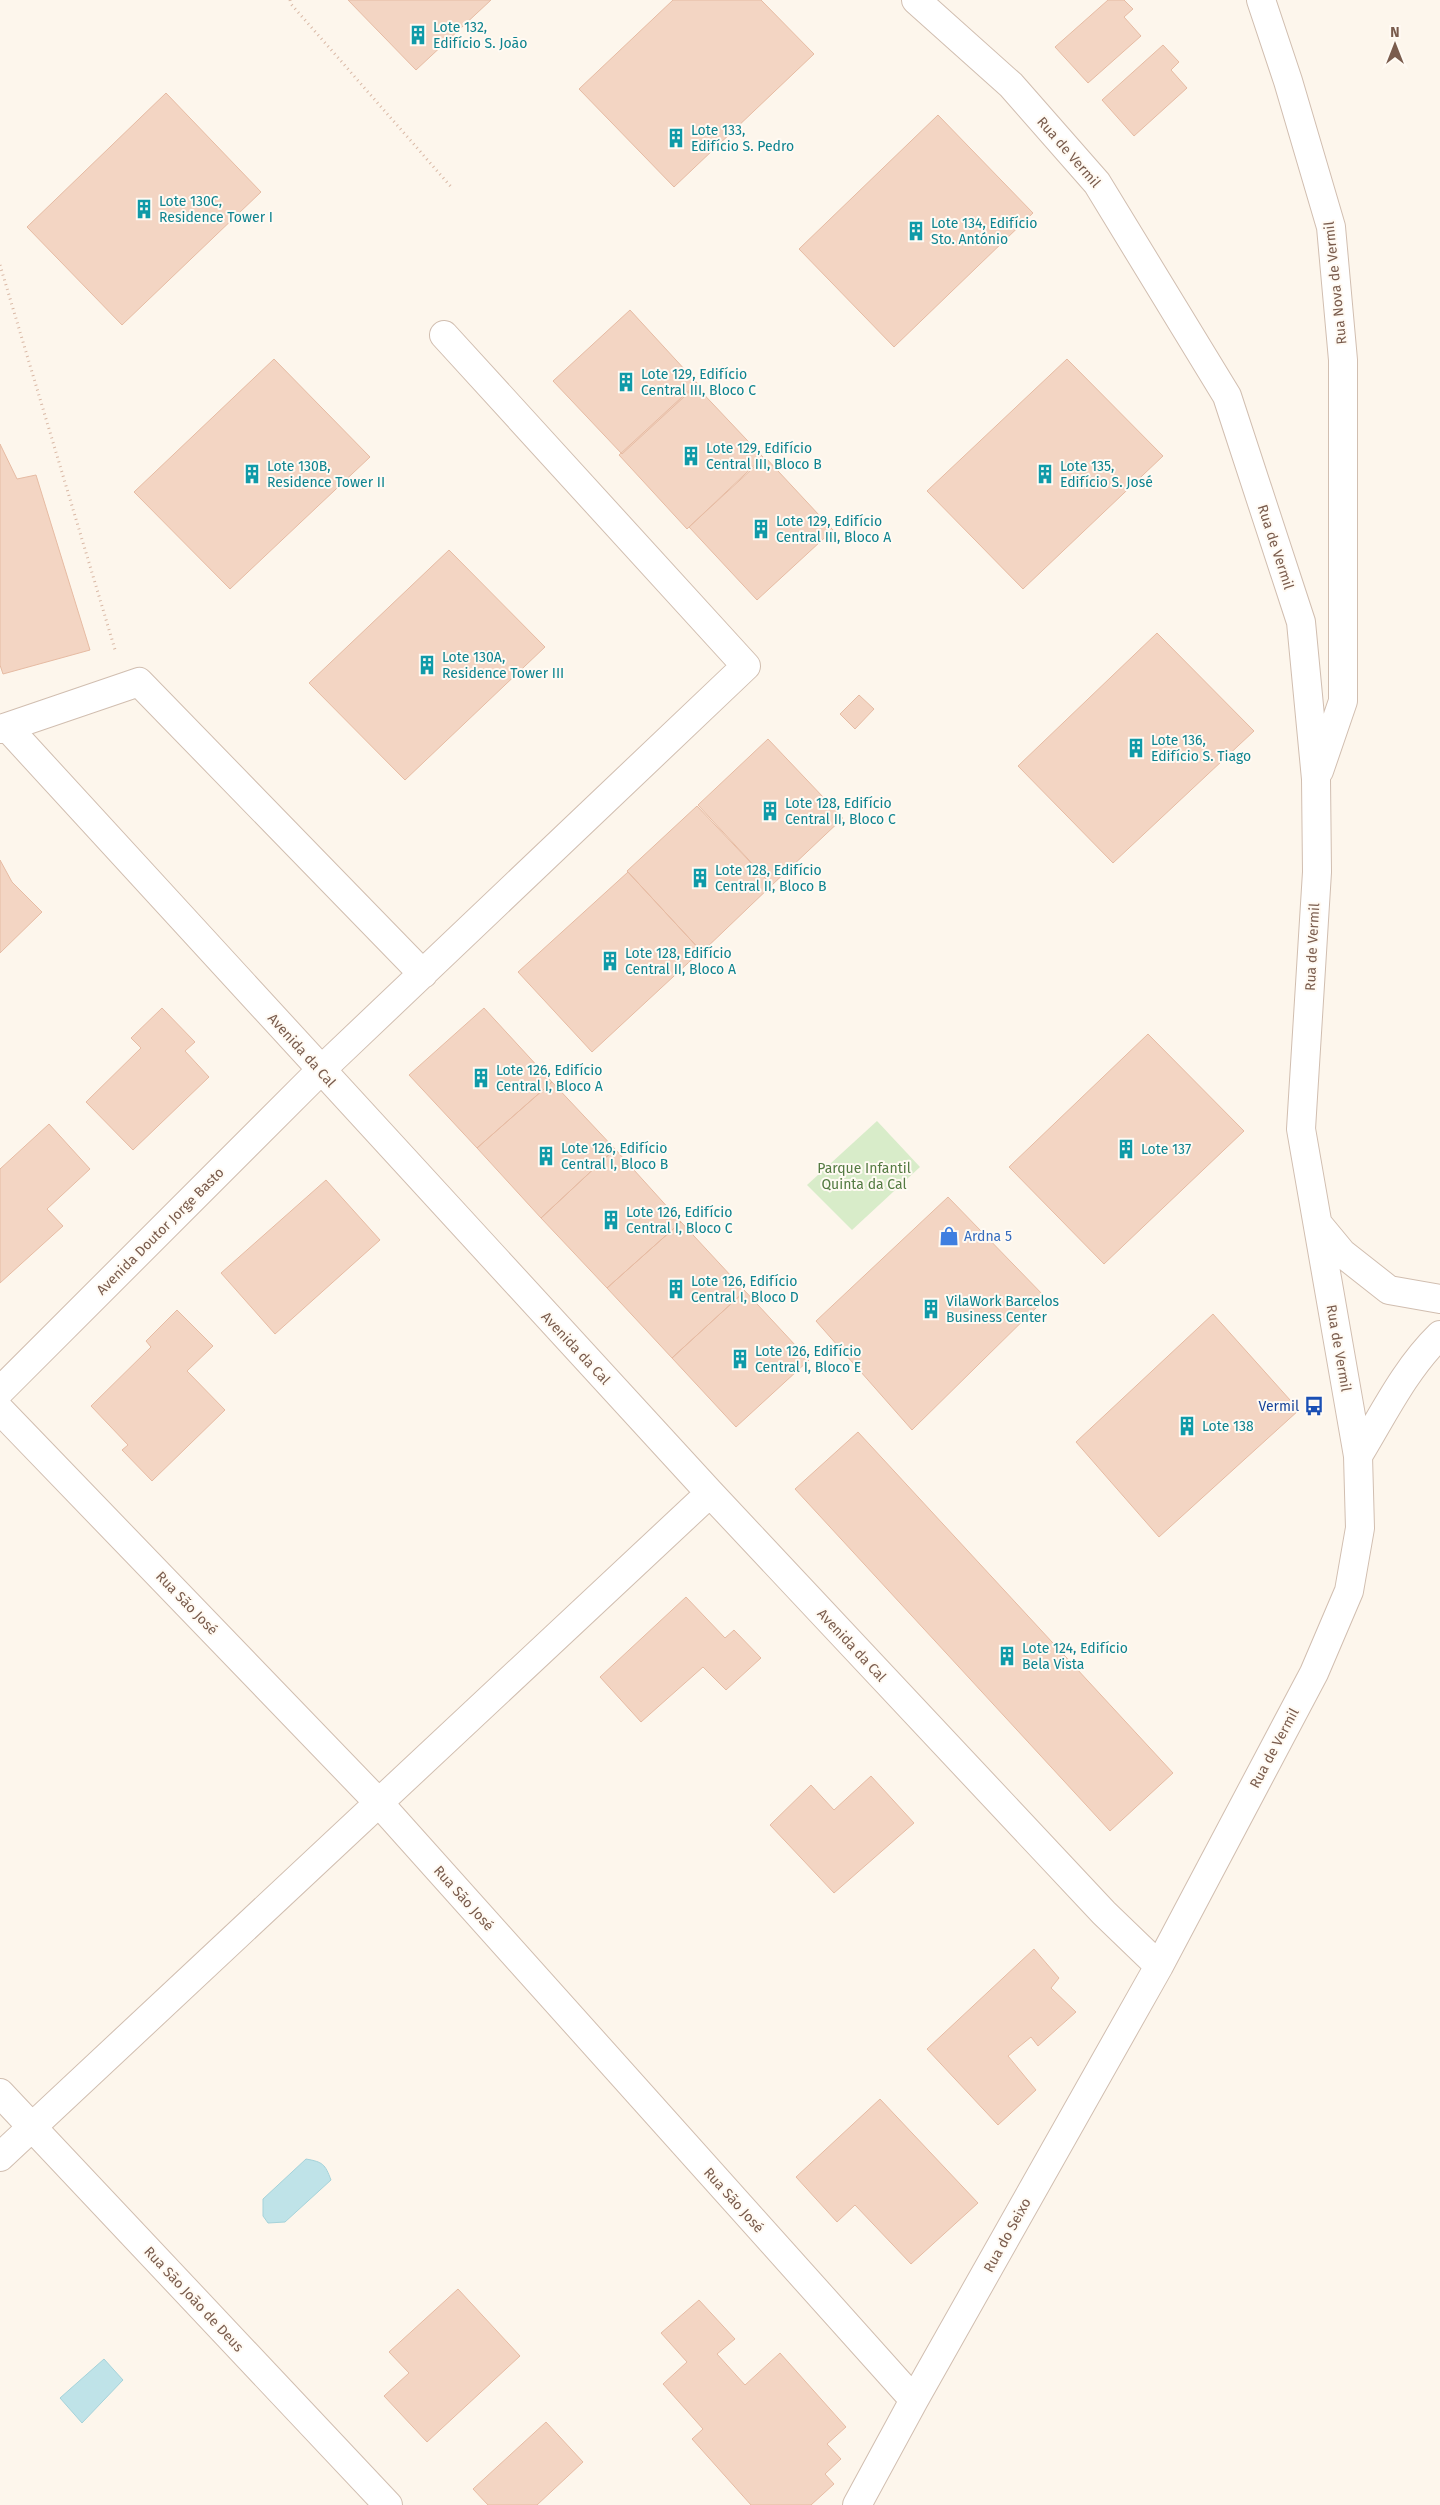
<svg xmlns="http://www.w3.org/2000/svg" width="1440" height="2505" font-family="'Fira Sans',sans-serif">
<rect width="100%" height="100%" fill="#fdf6ec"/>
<!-- green -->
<path fill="#d8ecc9" d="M877 1121 920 1167 852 1230 807 1185Z"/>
<!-- water -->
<path fill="#bfe3e8" stroke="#a5d3da" d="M306 2159C323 2162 325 2164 331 2180L285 2222 268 2223 263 2216V2199Z
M104 2359 123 2380 82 2423 60 2398Z"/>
<!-- building -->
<path fill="#f3d5c3" stroke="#e6bba3" d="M348 0H491L416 70Z
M673 0H761L814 54 674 187 579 89Z
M1108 0H1124L1133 9 1124 17 1141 36 1088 83 1055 47Z
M1163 45 1179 62 1171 70 1187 88 1134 136 1102 100Z
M166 93 261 192 122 325 27 227Z
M938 115 1033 213 894 347 799 249Z
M630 310 698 384 622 454 553 381Z
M274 359 370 457 230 589 134 492Z
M1067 359 1163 456 1023 589 927 491Z
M695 385 763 457 687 529 619 455Z
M0 444 17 479 36 475 90 650 3 674 0 665Z
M765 457 833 530 757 600 689 527Z
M449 550 545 647 405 780 309 683Z
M1157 633 1254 731 1113 863 1018 766Z
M859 695 874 709 855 729 840 714Z
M768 739 843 818 772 885 698 805Z
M697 806 772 885 702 952 627 871Z
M0 860 12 882 42 912 0 953Z
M628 872 701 951 592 1052 518 972Z
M162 1008 195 1042 185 1051 209 1077 133 1150 86 1102 141 1048 131 1038Z
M484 1008 552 1082 477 1148 409 1075Z
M1148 1034 1244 1131 1104 1264 1009 1167Z
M552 1082 615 1149 541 1218 477 1148Z
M49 1124 90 1169 47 1209 63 1226 0 1283V1169Z
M615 1149 681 1222 607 1288 541 1218Z
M326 1180 380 1240 275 1334 221 1273Z
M948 1197 1046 1298 912 1430 816 1321Z
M681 1222 745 1291 672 1358 607 1288Z
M745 1291 809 1360 736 1427 672 1358Z
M177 1310 213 1346 187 1371 225 1410 152 1481 122 1450 128 1445 91 1406 151 1347 146 1341Z
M1213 1314 1299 1410 1159 1537 1076 1442Z
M858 1432 1173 1773 1110 1831 795 1489Z
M686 1597 725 1638 734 1630 761 1658 726 1690 703 1667 641 1722 600 1677Z
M871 1776 914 1823 834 1893 770 1825 811 1785 834 1810Z
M1034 1949 1059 1978 1051 1988 1076 2012 1038 2046 1031 2037 1008 2056 1036 2090 998 2125 927 2049Z
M880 2099 978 2203 911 2264 855 2205 837 2222 796 2177Z
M458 2289 520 2356 427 2442 384 2396 409 2373 389 2352Z
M699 2300 735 2339 717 2354 745 2385 780 2353 846 2427 827 2444 841 2459 825 2474 834 2484 811 2505H751L692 2439 703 2429 663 2384 687 2362 661 2333Z
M546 2422 583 2462 537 2505H488L473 2489Z"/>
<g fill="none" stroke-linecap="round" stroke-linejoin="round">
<defs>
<path id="street" d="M1261 0 1288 81 1331 227 1343 360V701L1319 771
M7 727 139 682 423 974
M0 729 7 727 710 1493 1104 1913 1159 1966
M1318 1224 1342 1253 1389 1290 1440 1299
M0 1391 320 1071 746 666 444 335
M0 1410 379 1803 914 2400
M1358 1456C1383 1415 1405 1369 1440 1335
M0 2093 388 2505
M0 2157 710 1493
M857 2505 914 2400 1159 1966 1314 1673 1349 1591 1360 1528 1358 1456 1301 1129 1317 872 1316 779 1301 622 1227 396 1097 183 1011 85 916 0"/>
</defs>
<!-- street casing -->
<use href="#street" stroke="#d1beb0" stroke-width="30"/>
<!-- path -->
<path stroke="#d9b8a5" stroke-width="3" stroke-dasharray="1 4" stroke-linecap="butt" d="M290 0 291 4 453 189
M0 265 116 653"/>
<!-- street -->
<use href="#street" stroke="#fff" stroke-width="28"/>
</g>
<!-- icons -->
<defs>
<symbol id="building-bare" viewBox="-9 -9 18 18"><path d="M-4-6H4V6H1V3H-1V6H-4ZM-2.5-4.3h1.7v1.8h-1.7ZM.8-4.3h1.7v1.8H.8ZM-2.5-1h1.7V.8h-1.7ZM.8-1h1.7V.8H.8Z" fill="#0f9aa8" stroke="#fffaf3" stroke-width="2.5" paint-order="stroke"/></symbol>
<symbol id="shop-bare" viewBox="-9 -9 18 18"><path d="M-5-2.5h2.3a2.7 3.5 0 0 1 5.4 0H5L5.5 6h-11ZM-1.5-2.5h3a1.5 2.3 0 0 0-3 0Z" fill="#3f7fe0" stroke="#fffaf3" stroke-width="2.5" paint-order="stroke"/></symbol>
<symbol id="bus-bare" viewBox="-9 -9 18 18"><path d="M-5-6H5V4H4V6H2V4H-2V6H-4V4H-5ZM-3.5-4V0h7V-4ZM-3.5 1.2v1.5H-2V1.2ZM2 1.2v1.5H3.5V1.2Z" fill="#1a4fb4" stroke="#fffaf3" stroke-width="2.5" paint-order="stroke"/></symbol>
</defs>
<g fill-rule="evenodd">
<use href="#building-bare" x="404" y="21" width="28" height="28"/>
<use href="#building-bare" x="662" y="124" width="28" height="28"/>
<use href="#building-bare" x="130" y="195" width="28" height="28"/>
<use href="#building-bare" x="902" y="217" width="28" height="28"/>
<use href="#building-bare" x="612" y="368" width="28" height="28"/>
<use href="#building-bare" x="677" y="442" width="28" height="28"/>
<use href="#building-bare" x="238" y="460" width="28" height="28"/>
<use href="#building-bare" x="1031" y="460" width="28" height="28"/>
<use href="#building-bare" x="747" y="515" width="28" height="28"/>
<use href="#building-bare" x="413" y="651" width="28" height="28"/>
<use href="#building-bare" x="1122" y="734" width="28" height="28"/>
<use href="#building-bare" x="756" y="797" width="28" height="28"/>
<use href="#building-bare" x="686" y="864" width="28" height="28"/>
<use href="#building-bare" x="596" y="947" width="28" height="28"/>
<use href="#building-bare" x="467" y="1064" width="28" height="28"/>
<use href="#building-bare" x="1112" y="1135" width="28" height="28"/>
<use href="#building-bare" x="532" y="1142" width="28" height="28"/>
<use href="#building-bare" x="597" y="1206" width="28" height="28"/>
<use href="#shop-bare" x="935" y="1222" width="28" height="28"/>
<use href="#building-bare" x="662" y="1275" width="28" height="28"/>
<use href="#building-bare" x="917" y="1295" width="28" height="28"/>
<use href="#building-bare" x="726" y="1345" width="28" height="28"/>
<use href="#bus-bare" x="1300" y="1392" width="28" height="28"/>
<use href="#building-bare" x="1173" y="1412" width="28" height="28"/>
<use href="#building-bare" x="993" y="1642" width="28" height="28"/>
</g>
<g text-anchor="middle" stroke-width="4" stroke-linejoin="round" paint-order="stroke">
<!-- culture labels -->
<g font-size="14" fill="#0d838f" stroke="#fffaf3" text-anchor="start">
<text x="433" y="32">Lote 132,<tspan x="433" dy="16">Edifício S. João</tspan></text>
<text x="691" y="135">Lote 133,<tspan x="691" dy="16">Edifício S. Pedro</tspan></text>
<text x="159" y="206">Lote 130C,<tspan x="159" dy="16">Residence Tower I</tspan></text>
<text x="931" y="228">Lote 134, Edifício<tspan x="931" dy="16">Sto. António</tspan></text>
<text x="641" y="379">Lote 129, Edifício<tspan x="641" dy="16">Central III, Bloco C</tspan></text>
<text x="706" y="453">Lote 129, Edifício<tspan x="706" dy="16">Central III, Bloco B</tspan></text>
<text x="267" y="471">Lote 130B,<tspan x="267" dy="16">Residence Tower II</tspan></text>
<text x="1060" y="471">Lote 135,<tspan x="1060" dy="16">Edifício S. José</tspan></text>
<text x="776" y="526">Lote 129, Edifício<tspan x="776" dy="16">Central III, Bloco A</tspan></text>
<text x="442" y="662">Lote 130A,<tspan x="442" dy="16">Residence Tower III</tspan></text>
<text x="1151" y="745">Lote 136,<tspan x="1151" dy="16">Edifício S. Tiago</tspan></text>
<text x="785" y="808">Lote 128, Edifício<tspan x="785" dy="16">Central II, Bloco C</tspan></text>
<text x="715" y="875">Lote 128, Edifício<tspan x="715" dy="16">Central II, Bloco B</tspan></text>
<text x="625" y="958">Lote 128, Edifício<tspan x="625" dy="16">Central II, Bloco A</tspan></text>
<text x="496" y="1075">Lote 126, Edifício<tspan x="496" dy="16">Central I, Bloco A</tspan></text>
<text x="561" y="1153">Lote 126, Edifício<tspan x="561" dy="16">Central I, Bloco B</tspan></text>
<text x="1141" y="1154">Lote 137</text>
<text x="626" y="1217">Lote 126, Edifício<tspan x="626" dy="16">Central I, Bloco C</tspan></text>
<text x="691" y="1286">Lote 126, Edifício<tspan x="691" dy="16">Central I, Bloco D</tspan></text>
<text x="946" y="1306">VilaWork Barcelos<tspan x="946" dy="16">Business Center</tspan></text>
<text x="755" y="1356">Lote 126, Edifício<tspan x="755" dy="16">Central I, Bloco E</tspan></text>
<text x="1202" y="1431">Lote 138</text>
<text x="1022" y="1653">Lote 124, Edifício<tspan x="1022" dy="16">Bela Vista</tspan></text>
</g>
<!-- street labels -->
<g font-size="14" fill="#7a5c4d" stroke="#fffaf3">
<text transform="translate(1069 152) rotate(49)" y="5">Rua de Vermil</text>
<text transform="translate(1335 283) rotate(-96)" y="5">Rua Nova de Vermil</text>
<text transform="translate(1276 547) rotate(72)" y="5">Rua de Vermil</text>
<text transform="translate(1312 947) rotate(-87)" y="5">Rua de Vermil</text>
<text transform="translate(302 1050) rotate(48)" y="5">Avenida da Cal</text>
<text transform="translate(160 1231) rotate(-45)" y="5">Avenida Doutor Jorge Basto</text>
<text transform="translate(576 1348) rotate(47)" y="5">Avenida da Cal</text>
<text transform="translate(1339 1348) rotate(80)" y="5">Rua de Vermil</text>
<text transform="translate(187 1603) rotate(46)" y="5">Rua São José</text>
<text transform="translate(852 1645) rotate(47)" y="5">Avenida da Cal</text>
<text transform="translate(1274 1748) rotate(-62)" y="5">Rua de Vermil</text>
<text transform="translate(464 1898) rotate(48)" y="5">Rua São José</text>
<text transform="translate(734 2200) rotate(48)" y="5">Rua São José</text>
<text transform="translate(1007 2235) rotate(-61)" y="5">Rua do Seixo</text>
<text transform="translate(194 2299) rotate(47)" y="5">Rua São João de Deus</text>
</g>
<!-- park labels -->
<g font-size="14" fill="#537a41" stroke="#fffaf3">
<text x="864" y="1173">Parque Infantil<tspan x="864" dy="16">Quinta da Cal</tspan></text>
</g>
<!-- shop labels -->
<g font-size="14" fill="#366cbe" stroke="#fffaf3" text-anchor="start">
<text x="964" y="1241">Ardna 5</text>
</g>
<!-- transit labels -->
<g font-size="14" fill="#164399" stroke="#fffaf3" text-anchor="end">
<text x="1299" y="1411">Vermil</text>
</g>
</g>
<!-- north arrow -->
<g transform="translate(1395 45)" stroke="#fffaf3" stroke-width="4" paint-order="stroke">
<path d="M0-4L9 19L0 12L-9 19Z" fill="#7a5c4d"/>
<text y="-8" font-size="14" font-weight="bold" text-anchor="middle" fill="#7a5c4d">N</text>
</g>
</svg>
